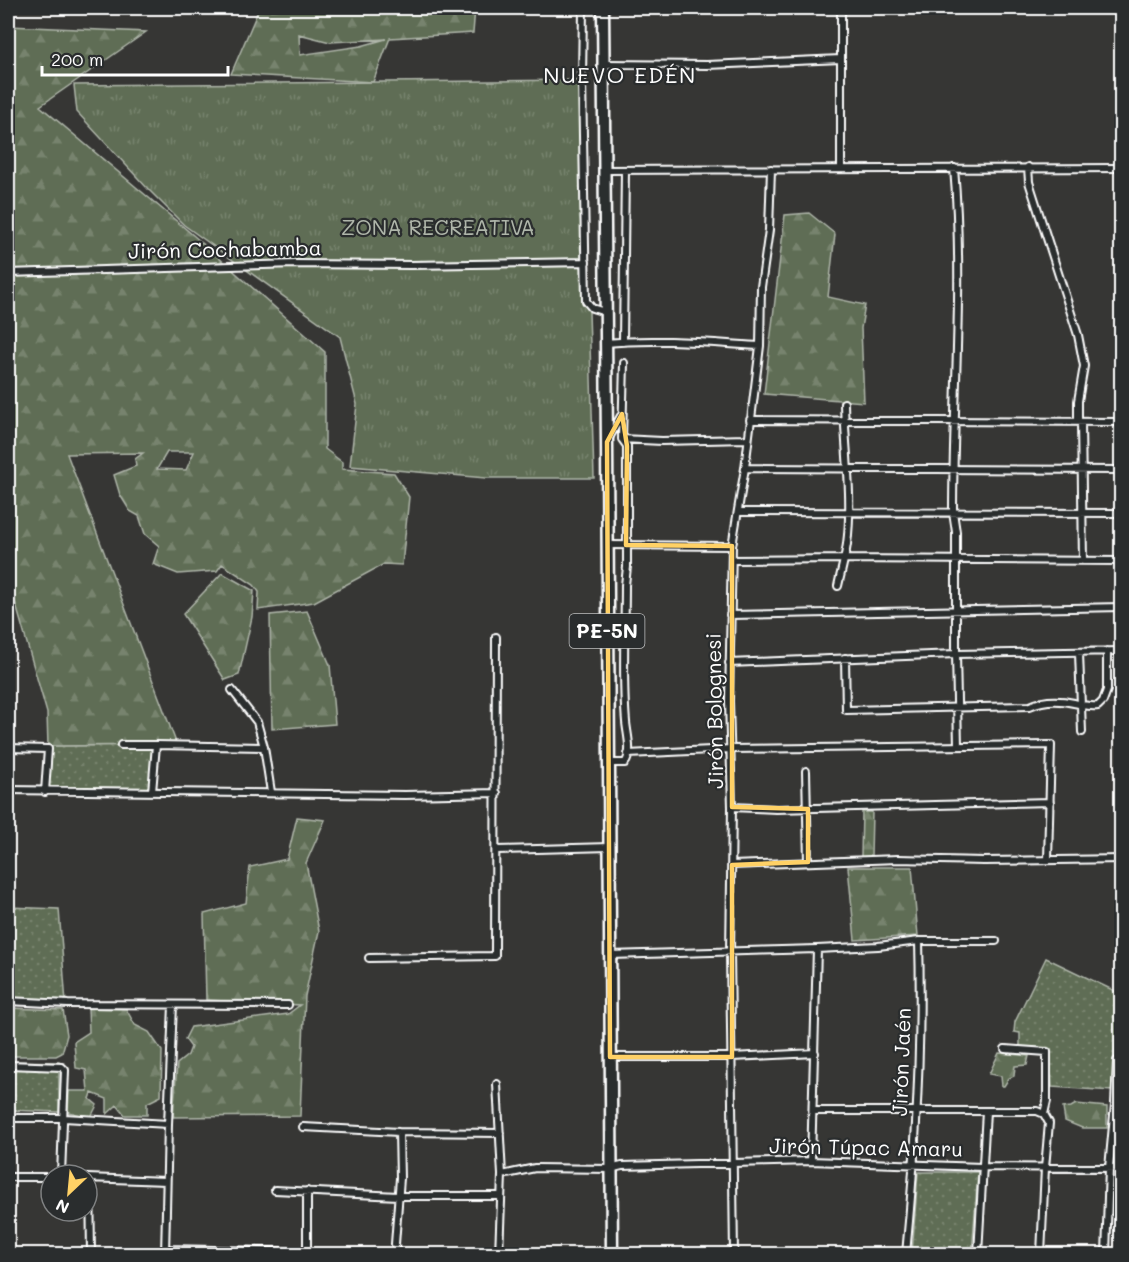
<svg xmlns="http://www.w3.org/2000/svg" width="1129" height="1262" font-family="Mali,sans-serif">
<defs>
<pattern id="grass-dots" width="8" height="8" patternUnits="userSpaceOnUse" patternTransform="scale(1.5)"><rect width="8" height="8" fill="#5f6d54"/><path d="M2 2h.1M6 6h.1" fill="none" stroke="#77836e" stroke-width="1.8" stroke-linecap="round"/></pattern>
<pattern id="forest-firs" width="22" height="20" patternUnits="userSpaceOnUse" patternTransform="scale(1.5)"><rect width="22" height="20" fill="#5f6d54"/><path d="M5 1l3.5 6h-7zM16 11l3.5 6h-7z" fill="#77836e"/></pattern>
<pattern id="park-tufts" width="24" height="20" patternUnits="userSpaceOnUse" patternTransform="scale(1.5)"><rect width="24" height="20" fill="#5f6d54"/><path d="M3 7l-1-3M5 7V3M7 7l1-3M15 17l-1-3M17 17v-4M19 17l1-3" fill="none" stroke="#77836e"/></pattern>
</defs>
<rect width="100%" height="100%" fill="#363634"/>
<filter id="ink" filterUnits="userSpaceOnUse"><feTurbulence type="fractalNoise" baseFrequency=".0167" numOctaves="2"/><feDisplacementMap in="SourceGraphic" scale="12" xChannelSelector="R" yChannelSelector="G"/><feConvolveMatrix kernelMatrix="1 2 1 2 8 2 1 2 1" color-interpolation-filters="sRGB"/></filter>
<g filter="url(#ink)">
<!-- grass -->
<path fill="url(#grass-dots)" stroke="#afb6aa" stroke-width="1.5" d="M156 745 152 790 48 792V746Z
M8 907 59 909 66 1004 8 1001Z
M1046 958 1121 994V1039H1116L1113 1091 1052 1087 1050 1049 1020 1048V1033L1014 1032 1015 1022Z
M8 1061 59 1062V1112L8 1110Z
M918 1172H978L972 1254H912Z"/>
<!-- forest -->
<path fill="url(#forest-firs)" stroke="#afb6aa" stroke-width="1.5" fill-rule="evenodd" d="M298 8H475L473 33 390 38 373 82 231 74 258 11ZM299 34 330 42 386 39 361 46 300 55Z
M8 26 146 32 40 106 193 235 325 352V449L342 462V469L394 473 409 497 402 565 384 564 314 602 258 610 259 592 254 585 222 564 217 571 178 574 153 564 159 546 145 534 139 516 130 511 120 495 114 475 136 466 135 459 143 453 67 454 177 745 48 746 47 713 10 584H8ZM167 452H194L186 470 157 469Z
M809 213 835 234 828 297 865 305 861 328 864 402 764 394 785 215Z
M222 573 254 591 252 617 239 675 225 680 183 614Z
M307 611 330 665 335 724 272 729 270 615Z
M862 812H872L871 857H861Z
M297 817 325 820 306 863 319 931 305 996 300 1116 173 1117 177 1064 188 1055 191 1047 185 1039 191 1027 288 1014 300 1005 206 1000 204 914 246 903 250 867 287 859Z
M848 867H912L918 936 855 940Z
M8 1008 63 1010 67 1035 62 1053 56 1056H8Z
M88 1008 126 1009 135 1025 149 1032 162 1051 161 1096 147 1103V1115H125L117 1105 107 1114V1099L92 1093 90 1099 97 1105 91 1117 68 1112 69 1091H88L86 1070 76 1068 74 1042 89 1032Z
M999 1053 1029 1056 1027 1065 1015 1066 1014 1076 1009 1078 1004 1086H1002L1001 1076 989 1074Z
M1076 1104 1107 1107V1128H1082L1065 1121 1063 1108 1071 1107Z"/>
<!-- park -->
<path fill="url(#park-tufts)" stroke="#afb6aa" stroke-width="1.5" d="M582 80 594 478H486L350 466 357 404 340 337 184 225 148 189 77 112 74 85Z"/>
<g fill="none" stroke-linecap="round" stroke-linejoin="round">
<defs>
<path id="minor" d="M583 8 582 80 586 301 592 308 605 312
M604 64 707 65 841 59
M1028 167 1029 182 1078 335 1084 366 1078 401V422
M954 168C964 282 953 398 953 512L956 532V654L958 746
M841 169V8
M605 170 1122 168
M8 273 295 264 411 265 586 262
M623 342 625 170
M605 343C656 338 709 343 760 346
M750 420 1122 422
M1081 422 1083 561
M609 438 621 416
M622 439 662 441 747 439
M745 468 1122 470
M738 512 1122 513
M607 545 732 546
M732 560 844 559 1122 561
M838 586C841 572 845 558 847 544 853 498 845 449 844 403
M730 615 1122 607
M1079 653 1082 732
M845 658 846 710 1030 706C1043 700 1060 700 1074 703 1082 705 1089 707 1098 706L1103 701 1107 690V651
M729 663 956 654 1122 651
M232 690 257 722 264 747
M121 745H156L152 792
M156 745 264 747 271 792
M8 748 48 749 45 792
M628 754 732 749 1051 745 1048 860
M609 763H625C633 753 627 734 626 722 622 677 625 631 625 585L627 567V446L622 439 624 363
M806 771 808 862
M8 790 405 795 497 793
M732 807 776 809 1050 802
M497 850 610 847
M732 865 898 859 984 861 1122 859
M610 955 817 949 878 946 919 941H996
M369 958 495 956 496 637
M8 1001 68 1004 288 1005
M1005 1049 1047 1052V1101L1044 1114
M610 1057H732L815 1053
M8 1065 62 1067 65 1070 61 1175
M497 1084 502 1175 499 1254
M813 1111H1037L1044 1114
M8 1118H64L168 1124
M303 1127 399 1132 500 1133
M811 1161 817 949
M502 1175 535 1168 610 1169 622 1166 811 1161 982 1167 1122 1168
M8 1177H51
M87 1178 166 1181
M90 1179 91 1254
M275 1190 398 1196H500
M166 1249 412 1254
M165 1254 168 1124 173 1005
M307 1254V1191
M397 1254 395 1244 400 1178 399 1132
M734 1254 730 952 732 807 729 701 732 546 745 468 760 346 761 287 769 230 771 169
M906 1254C916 1150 922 1046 919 941
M978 1254 986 1111
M1041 1254 1045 1168 1049 1123 1044 1114
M1106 1254 1109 1168 1115 1104 1117 1061"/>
<path id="trunk" d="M603 8 607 442 612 1254"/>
</defs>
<!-- minor casing -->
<use href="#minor" stroke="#fff" stroke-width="10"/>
<!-- trunk casing -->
<use href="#trunk" stroke="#fff" stroke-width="15"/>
<!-- minor -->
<use href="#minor" stroke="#2a2d2e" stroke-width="6"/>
<!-- trunk -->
<use href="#trunk" stroke="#2a2d2e" stroke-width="10"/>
</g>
</g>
<!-- marked area -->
<path fill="none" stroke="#ffd166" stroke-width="4.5" stroke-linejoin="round" d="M622 414 627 446 626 545 732 546V807L808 809V862L732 865V1057H610L607 442Z"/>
<g text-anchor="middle" stroke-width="4.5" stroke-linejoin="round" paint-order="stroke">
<!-- shield labels -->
<rect fill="#2a2d2e" stroke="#bfc0c0" stroke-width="1.5" x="569.5" y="614" width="75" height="34" rx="4.5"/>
<g font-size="20" font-weight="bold" fill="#fff">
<text x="607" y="638">PE-5N</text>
</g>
<!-- park labels -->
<g font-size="21" fill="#afb6aa" stroke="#2a2d2e">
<text x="438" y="235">ZONA RECREATIVA</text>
</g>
<!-- street labels -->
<g font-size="21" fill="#fff" stroke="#2a2d2e">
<text transform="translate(225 250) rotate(-1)" y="7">Jirón Cochabamba</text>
<text transform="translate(715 711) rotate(-91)" y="7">Jirón Bolognesi</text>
<text transform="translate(902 1062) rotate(-88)" y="7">Jirón Jaén</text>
<text transform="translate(866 1148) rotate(1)" y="7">Jirón Túpac Amaru</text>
</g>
<!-- neighbourhood labels -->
<g font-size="22" letter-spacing="1.5" fill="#fff" stroke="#2a2d2e">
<text x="620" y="83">NUEVO EDÉN</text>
</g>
</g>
<!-- margin -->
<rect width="1129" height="1262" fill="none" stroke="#2a2d2e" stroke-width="30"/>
<rect x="15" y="15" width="1099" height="1232" fill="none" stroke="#fff" stroke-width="2" filter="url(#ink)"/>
<!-- north arrow -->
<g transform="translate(69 1193) rotate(206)"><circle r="28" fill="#2a2d2e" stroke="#7f8182" stroke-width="1.5"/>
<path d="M0-4.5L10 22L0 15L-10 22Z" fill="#ffd166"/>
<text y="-9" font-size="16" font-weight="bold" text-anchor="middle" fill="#ffffff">N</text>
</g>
<!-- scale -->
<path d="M42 66v9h186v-9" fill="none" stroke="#ffffff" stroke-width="3"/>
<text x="51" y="66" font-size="18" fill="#ffffff" stroke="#2a2d2e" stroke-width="4.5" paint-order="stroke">200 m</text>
</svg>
